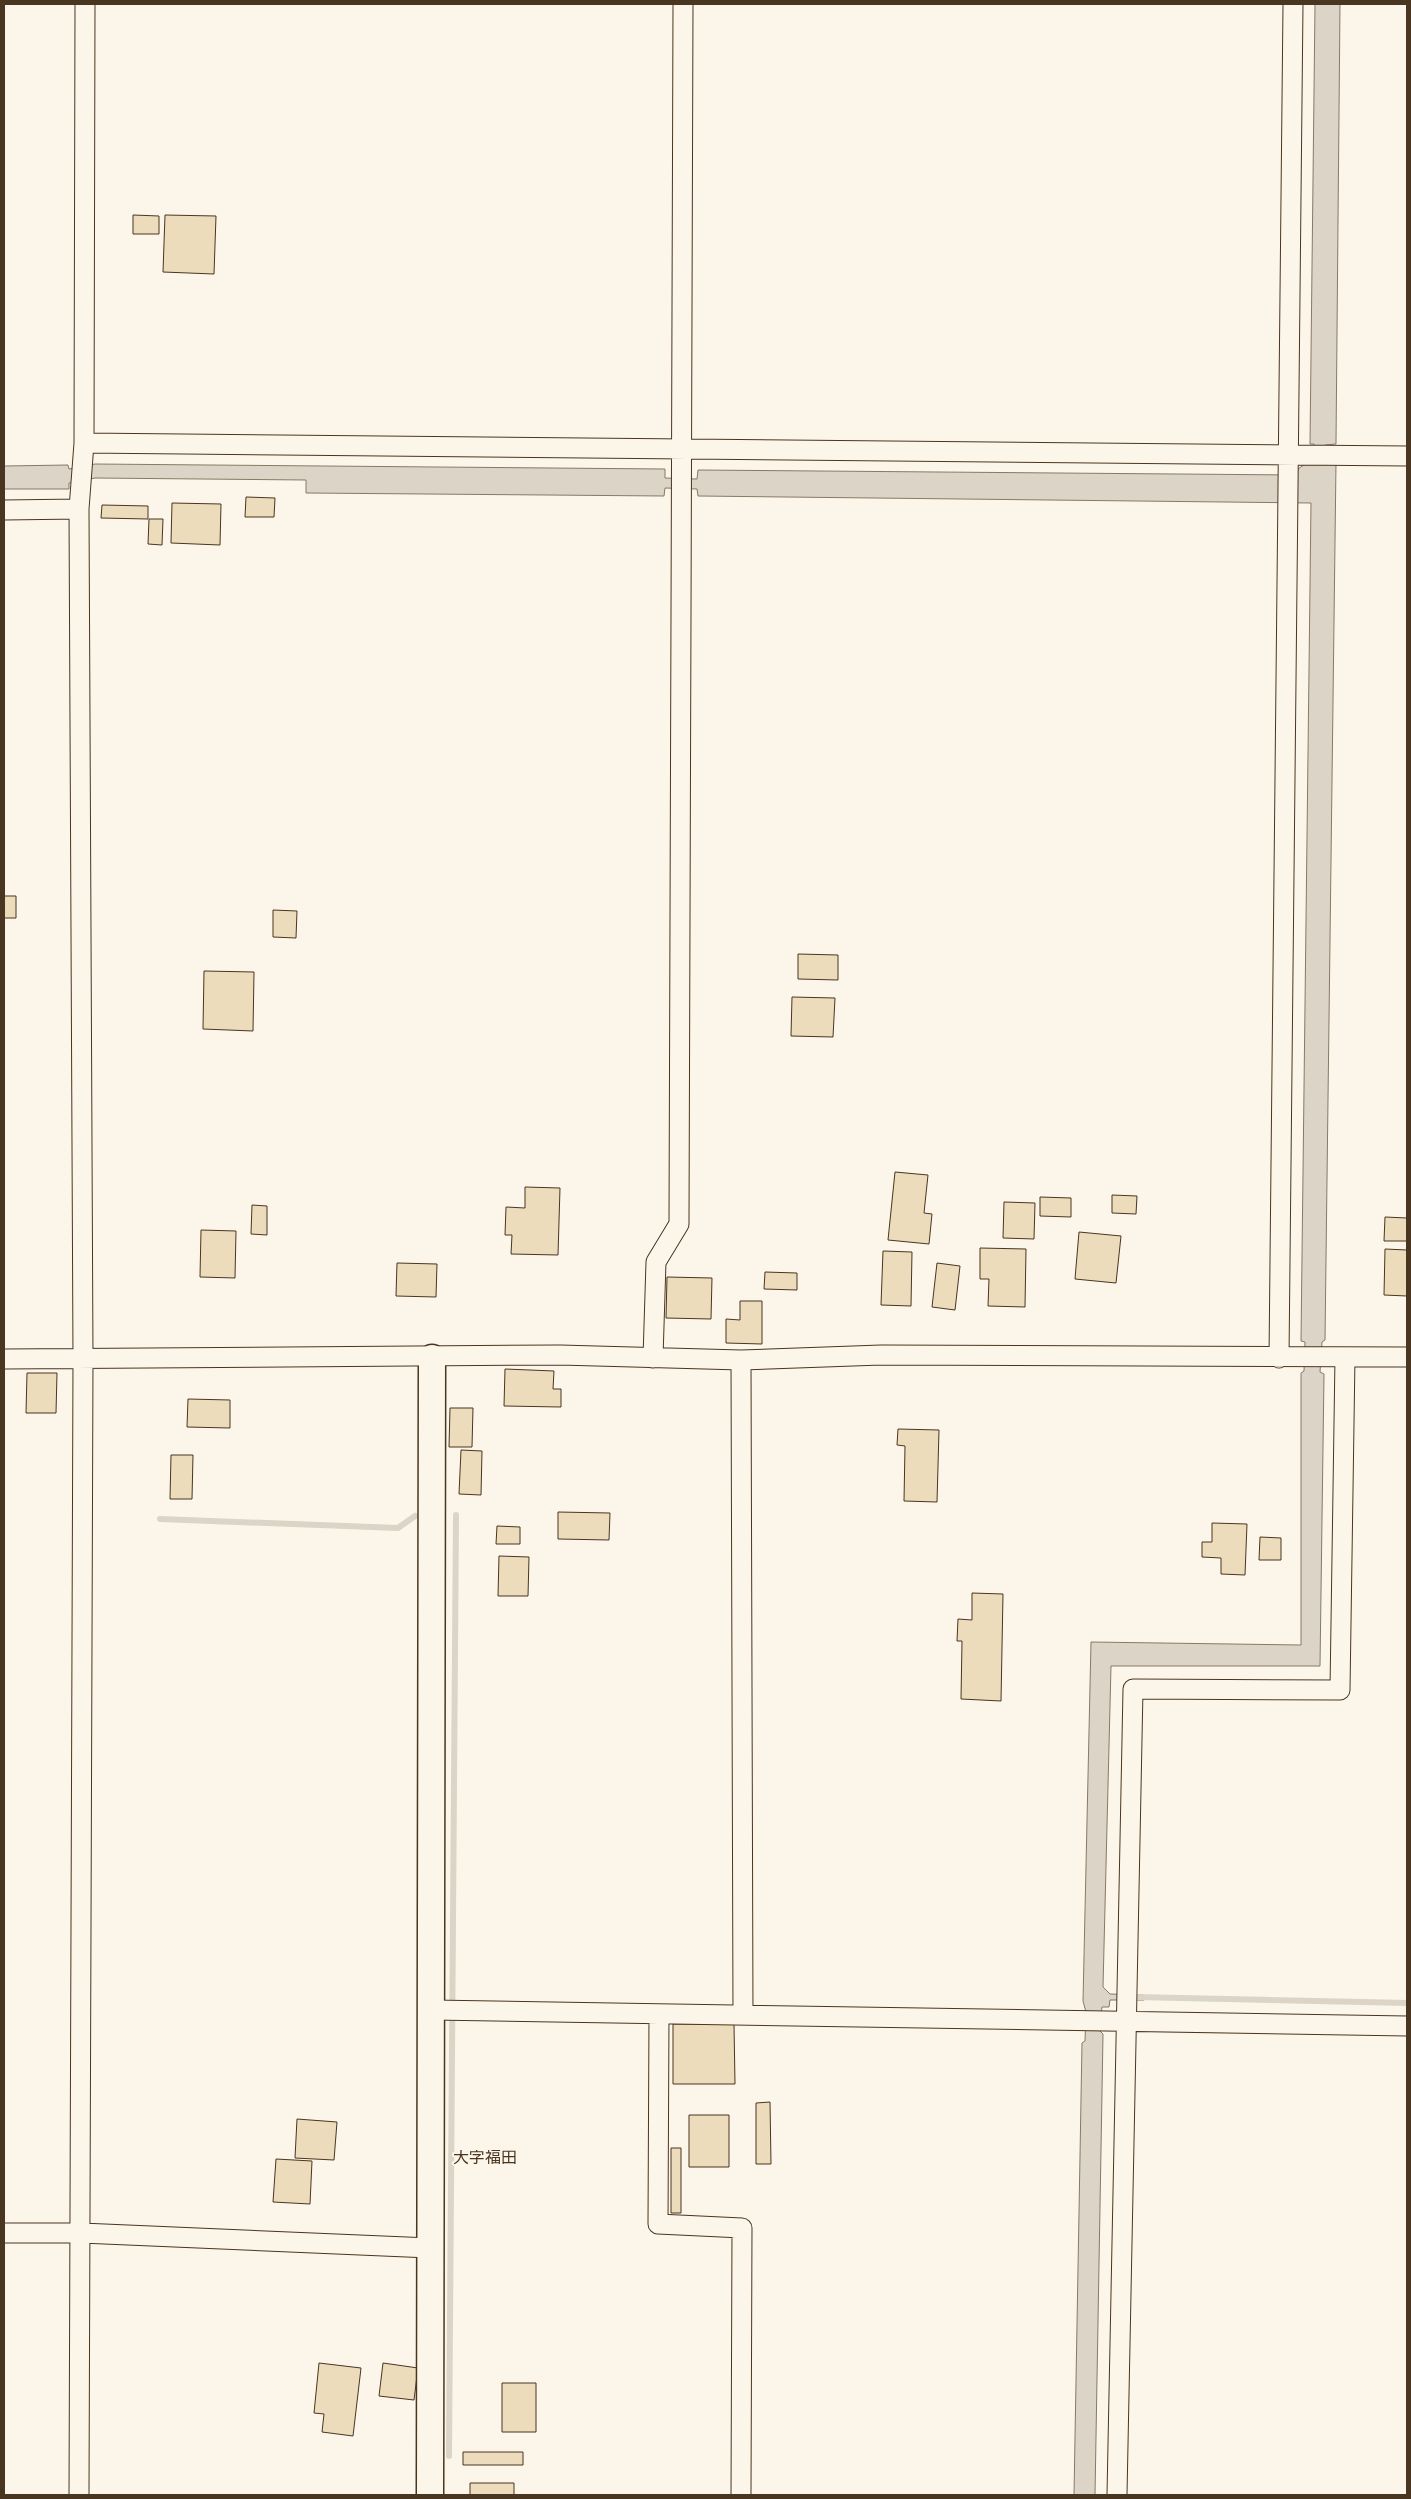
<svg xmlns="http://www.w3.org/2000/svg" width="1411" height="2499" font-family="Rubik,'Noto Sans JP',sans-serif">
<rect width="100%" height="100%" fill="#fbf6e9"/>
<!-- water -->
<path fill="#dcd4c6" stroke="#887966" d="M1315 4H1340L1336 444 1325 445V464L1336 463 1325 1340 1322 1342 1320 1372 1324 1374 1320 1666H1111L1103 1987 1110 1994 1144 1995V2000H1110L1109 2007H1102L1099 2030 1103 2034 1095 2495H1074L1082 2043 1085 2041 1086 2012 1083 2001 1091 1642 1301 1645V1373L1304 1371 1305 1342 1301 1341 1311 503 698 496 697 489 665 488 664 496 306 493V480L95 478 69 483V489H4V466L68 465 69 469 95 464 665 469V478L697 479 698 470 1297 475 1298 469 1305 464H1314V444H1310Z"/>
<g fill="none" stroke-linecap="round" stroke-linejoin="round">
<!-- stream -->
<path stroke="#dcd4c6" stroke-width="6" d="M160 1519 398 1528 415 1516
M1136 1997 1407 2003
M449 2456 456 1515"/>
</g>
<!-- building -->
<path fill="#ecdcbc" stroke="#4a3520" d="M133 215 159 216V234H133Z
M165 215 216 216 214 274 163 272Z
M246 497 275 498 274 517H245Z
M172 503 221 504 220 545 171 543Z
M102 505 148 506V519L101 518Z
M149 519H163L162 545 148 544Z
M4 896H16V918H4Z
M273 910 297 911 296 938 273 937Z
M798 954 838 955V980L798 979Z
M204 971 254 972 253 1031 203 1029Z
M792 997 835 998 833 1037 791 1036Z
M895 1172 928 1175 924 1213 932 1214 929 1244 888 1240Z
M525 1187 560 1188 558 1255 511 1254 512 1235H505L506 1207 525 1208Z
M1112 1195 1137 1196 1136 1214 1112 1213Z
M1040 1197 1071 1198V1217L1040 1216Z
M1004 1202 1035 1203 1034 1239 1003 1238Z
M252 1205 267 1206V1235L251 1234Z
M1385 1217 1407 1218V1241H1384Z
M201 1230 236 1231 235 1278 200 1277Z
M1079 1232 1121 1236 1116 1283 1075 1279Z
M980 1248 1026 1249 1025 1307 988 1306 989 1279H980Z
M1385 1249 1407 1250V1296L1384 1295Z
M883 1251 912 1252 911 1306 881 1305Z
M397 1263 437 1264 436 1297 396 1296Z
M937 1263 960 1266 955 1310 932 1307Z
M765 1272 797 1273V1290L764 1289Z
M667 1277 712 1278 711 1319 666 1318Z
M740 1301H762V1344L726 1343V1319L740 1320Z
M505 1369 554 1371 553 1389H561V1407L504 1406Z
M27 1373H57L56 1413H26Z
M188 1399 230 1400V1428L187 1427Z
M450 1408H473L472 1447H449Z
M898 1429 939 1430 937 1502 904 1501 905 1446 897 1445Z
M461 1450 482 1451 481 1495 459 1494Z
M171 1455H193L192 1499H170Z
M558 1512 610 1513 609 1540 558 1539Z
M1212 1523 1247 1524 1245 1575 1221 1574V1558L1202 1557V1542H1212Z
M497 1526 520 1527V1544H496Z
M1260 1537 1281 1538V1560H1259Z
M499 1556 529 1557 528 1596H498Z
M972 1593 1003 1594 1001 1701 961 1699 962 1641H957L958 1619 972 1620Z
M673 2024H734L735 2084H673Z
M770 2102 771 2164H756V2103Z
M689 2115H729V2167H689Z
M297 2119 337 2122 334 2160 295 2158Z
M671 2148H681V2213H671Z
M276 2159 312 2161 310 2204 273 2202Z
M319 2363 361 2368 353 2436 322 2432 324 2414 314 2413Z
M383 2363 418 2368 414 2400 379 2396Z
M502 2383H536V2432H502Z
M463 2452H523V2465H463Z
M470 2483H514V2495H470Z"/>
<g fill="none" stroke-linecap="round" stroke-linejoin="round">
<defs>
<path id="street" d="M84 443 1407 456
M4 510 79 509
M653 1358 656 1262 679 1224 683 4
M1279 1358 1293 4
M4 1359 560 1355 741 1360 881 1355 1407 1357
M741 1360 743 2015
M432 2010 1407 2026
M659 2014 658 2224 742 2228 741 2495
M4 2233H81L430 2248
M79 2495 83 1358 79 509 84 443 85 4
M1117 2495 1133 1689 1340 1690 1345 1357"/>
<path id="secondary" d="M430 2495 432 1358"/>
</defs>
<!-- street casing -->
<use href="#street" stroke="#4a3520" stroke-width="21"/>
<!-- secondary casing -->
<use href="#secondary" stroke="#4a3520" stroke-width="29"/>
<!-- street -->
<use href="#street" stroke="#fbf6e9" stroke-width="19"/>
<!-- secondary -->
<use href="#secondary" stroke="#fbf6e9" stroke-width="26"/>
</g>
<g text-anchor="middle" stroke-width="4" stroke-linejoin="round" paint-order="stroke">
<!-- quarter labels -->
<g font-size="16" fill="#4a3520" stroke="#fbf6e9">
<text x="485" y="2163">大字福田</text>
</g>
</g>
<!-- border -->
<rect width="1411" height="2499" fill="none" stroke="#4a3520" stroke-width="10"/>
</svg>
